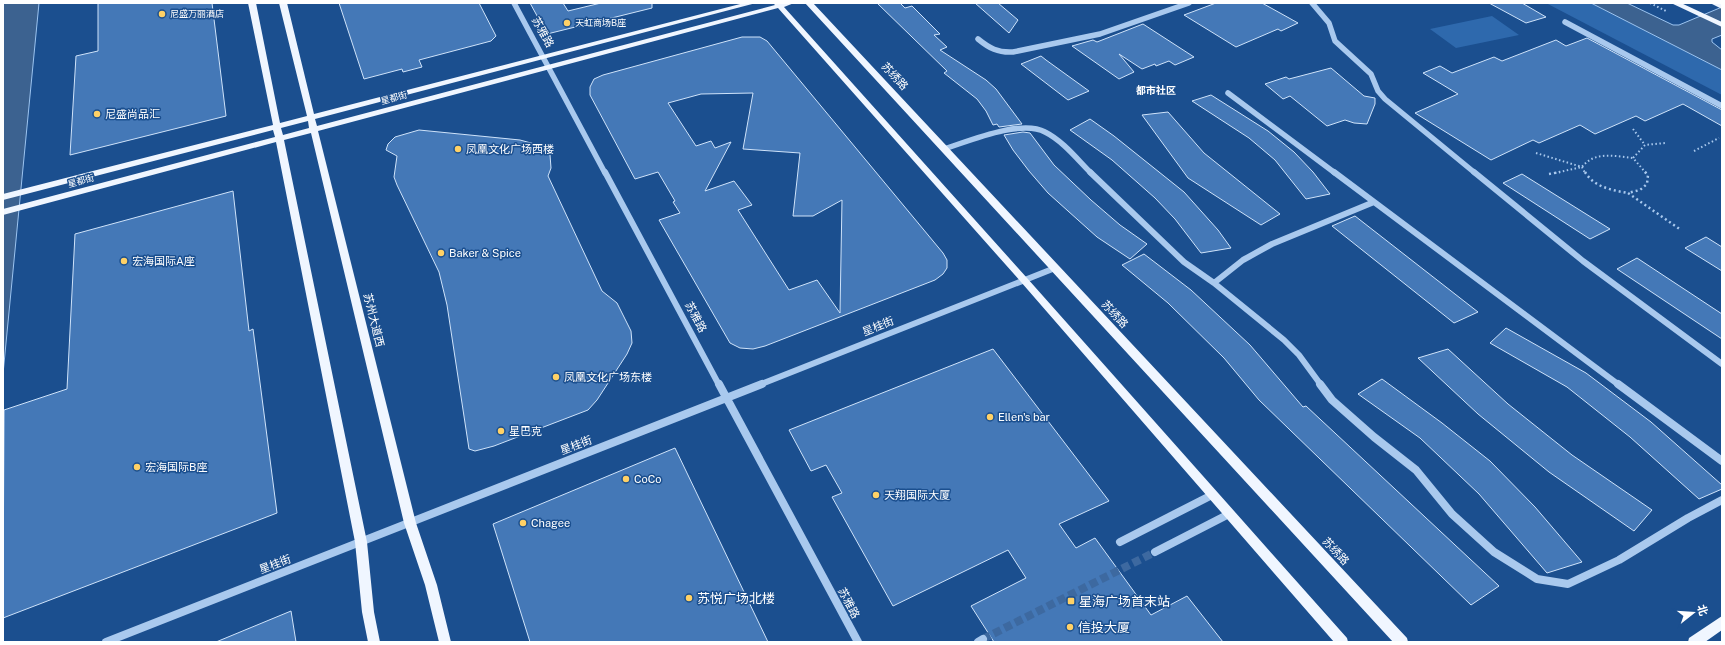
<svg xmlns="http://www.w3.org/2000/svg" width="1725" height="645" font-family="'Public Sans','Noto Sans SC',sans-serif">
<rect width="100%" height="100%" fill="#1b4f8f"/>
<!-- green -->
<path fill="#2e69ad" d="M1546 3H1591L1722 70V95Z
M1492 16 1519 35 1456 48 1430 29Z"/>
<!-- water -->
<path fill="#3c6290" stroke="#9cc4f0" d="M3 3H39L3 374Z
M1591 3H1627L1673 25H1679L1722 7V35L1712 39V42L1722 50V70Z"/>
<!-- building -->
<path fill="#4478b7" stroke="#cfe3fa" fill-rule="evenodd" d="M98 3H212L226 116 70 155 76 56 98 51Z
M339 3H479L496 36 491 41 419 60 422 67 403 72 402 69 364 79Z
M530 3H563L568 11 601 3H652V8L547 34Z
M877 3H900L905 8 912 6 940 34 934 35 947 47 940 50 986 80 996 89 1022 124 999 127 997 124 993 125 986 111 977 99 944 73 947 71Z
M975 3H998L1018 20 1009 33Z
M1216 3H1262L1298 23 1281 31 1278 29 1236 47 1184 15Z
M1489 3H1522L1546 17 1526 23Z
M1143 24 1194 57 1175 65 1169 61 1156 66 1155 64 1142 69 1119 54 1134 72 1119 79 1072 46 1093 40 1097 42Z
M742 37H760L767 41 943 253 947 260V268L943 274 935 280 765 346 753 349 740 348 730 343 659 220 680 213 673 202 675 201 658 172 635 179 590 95V87L594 79 603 75ZM753 93 743 149 800 153 793 216H813L842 200 840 313 817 280 789 290 738 210 752 205 734 181 705 191 731 142 715 148 711 141 696 146 668 103 701 94Z
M1587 38 1722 110V126L1683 104 1645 121 1636 116 1595 134 1580 125 1539 143 1533 140 1491 160 1415 113 1458 94 1423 73 1440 66 1452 73 1494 57 1502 61 1556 40 1566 46Z
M1041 56 1046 60 1089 91 1068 100 1021 64Z
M1331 68 1364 96 1375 98V104L1367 124 1354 123 1345 120 1327 126 1290 96 1283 99 1265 84 1286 77 1289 79Z
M1211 95 1268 131 1294 152 1313 172 1330 194 1306 199 1275 160 1249 138 1192 101Z
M1168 112 1204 153 1280 214 1261 225 1188 178 1142 115Z
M1090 119 1114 136 1184 192 1218 230 1231 248 1201 253 1175 219 1155 198 1112 160 1070 130Z
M419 130 520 140 542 146 550 155 551 168 548 176 602 291 617 303 631 331 632 343 627 354 597 400 588 410 494 446 475 451 469 449 447 305 439 272 397 185 394 177 397 156 386 150 388 144 395 137Z
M1023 132 1030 133 1054 165 1091 200 1120 225 1147 244 1130 259 1097 237 1068 211 1048 193 1029 171 1013 150 1004 135Z
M1522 174 1610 229 1590 239 1503 183Z
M233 191 249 331 253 329 277 513 3 618 4 410 67 389 75 234Z
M1355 216 1478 312 1454 323 1332 226Z
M1706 237 1722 247V271L1685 248Z
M1144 254 1191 290 1250 345 1303 407 1306 406 1499 586 1471 605 1259 400 1224 358 1168 303 1122 265Z
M1637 258 1722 314V339L1617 269Z
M1506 328 1586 373 1651 422 1722 485V489L1699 499 1630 437 1567 387 1490 343Z
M993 349 1109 501 1059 524 1076 548 1095 538 1151 615 1187 596 1223 642H994L971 606 1026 578 1008 550 893 606 832 497 842 493 826 465 811 471 789 430Z
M1448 349 1508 404 1572 455 1652 510 1634 531 1549 472 1478 414 1418 358Z
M1382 379 1442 423 1490 461 1535 507 1582 562 1547 573 1479 494 1420 438 1358 394Z
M675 448 768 642H530L493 524Z
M291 611 296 642H216Z"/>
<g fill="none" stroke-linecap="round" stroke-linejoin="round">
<!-- minor-tunnel -->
<path stroke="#3d69a0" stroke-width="8" stroke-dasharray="8 4" stroke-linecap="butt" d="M983 639 1155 552"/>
<!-- path-far1 -->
<path stroke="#a9c9ee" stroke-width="2" stroke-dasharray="1.5 2.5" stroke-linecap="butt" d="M1650 3 1666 11
M1633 129 1645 145
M1694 151 1719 138
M1536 153 1582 167 1585 173
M1555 173 1582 167C1594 151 1615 156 1633 158
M1646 173 1633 158 1645 145 1665 143"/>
<!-- path -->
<path stroke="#a9c9ee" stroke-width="2.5" stroke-dasharray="2 3" stroke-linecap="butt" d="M1585 172C1594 187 1611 190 1628 193
M1645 172 1648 175 1647 184 1640 190 1628 193 1681 230
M1549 174 1560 172"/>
<!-- minor-far2 -->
<path stroke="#a9c9ee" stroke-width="5.5" d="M514 3 605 173
M1312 3 1329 23 1335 41 1371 74 1378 91 1385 99 1475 173
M1565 22 1722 106
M978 39C989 48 998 53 1013 52L1100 34 1189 3
M1228 93 1335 173
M944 149C969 141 1021 119 1045 132 1063 141 1077 159 1091 173"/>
<!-- minor-far1 -->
<path stroke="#a9c9ee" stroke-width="6" d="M605 172 719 385
M1090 172 1184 262 1214 283 1284 340 1299 355 1321 385
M1334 172 1619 385
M1474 172 1583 261 1722 364
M1214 283 1243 260 1272 244 1374 202
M759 385 1055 268"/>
<!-- minor -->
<path stroke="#a9c9ee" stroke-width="8" d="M719 384 858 642
M1320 384 1332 400 1374 437 1416 470 1452 514 1494 552 1537 579 1568 584 1619 560 1688 518 1722 500
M1618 384 1722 461
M1120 542 1212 495
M1155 552 1229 514
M106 642 762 384
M978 642 983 639"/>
<!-- major -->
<path fill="#f0f6ff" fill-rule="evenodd" d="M248 3H256L280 123 307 116 279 3H287L314 114 744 3H756L315 119 317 126 775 5 773 3H794L784 7 1027 278 1347 638 1348 642H1334L1021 282 778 8 318 131 416 523 437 585 451 642H439L425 585 404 523 311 133 284 140 367 542 374 612 380 642H368L362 612 355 542 276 142 3 215V209L275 137 273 130 3 200V194L273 125ZM308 121 309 128 283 135 281 128Z
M805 3H813L1407 638 1408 642H1393Z
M1671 3H1681L1722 22V27Z
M1710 3 1722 4V9Z
M1722 616V630L1705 642H1688L1689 638Z"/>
</g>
<!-- markers -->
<g fill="#ffd166" stroke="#1b4f8f" stroke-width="1.5">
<circle cx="162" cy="14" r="4"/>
<circle cx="567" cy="23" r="4"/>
<circle cx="97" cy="114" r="4"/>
<circle cx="458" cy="149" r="4"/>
<circle cx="441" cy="253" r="4"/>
<circle cx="124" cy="261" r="4"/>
<circle cx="556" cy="377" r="4"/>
<circle cx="990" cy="417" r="4"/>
<circle cx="501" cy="431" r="4"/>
<circle cx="137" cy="467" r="4"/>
<circle cx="626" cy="479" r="4"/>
<circle cx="876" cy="495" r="4"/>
<circle cx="523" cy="523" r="4"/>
<circle cx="689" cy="598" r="4"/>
<rect x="1067" y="597" width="8" height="8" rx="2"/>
<circle cx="1070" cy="627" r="4"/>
</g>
<g text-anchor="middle" stroke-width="3" stroke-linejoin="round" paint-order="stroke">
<!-- far-poi labels -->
<g font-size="9" fill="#fff" stroke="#1b4f8f" text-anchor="start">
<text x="170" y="17">尼盛万丽酒店</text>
<text x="575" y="26">天虹商场B座</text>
</g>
<!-- far-street labels -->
<g font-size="9" fill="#fff" stroke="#1b4f8f">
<text transform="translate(394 98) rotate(-15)" y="3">星都街</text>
<text transform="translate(81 181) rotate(-15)" y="3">星都街</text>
</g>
<!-- far-neighbourhood labels -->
<g font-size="10" font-weight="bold" fill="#fff" stroke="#1b4f8f">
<text x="1156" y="94">都市社区</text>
</g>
<!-- street labels -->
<g font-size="11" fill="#fff" stroke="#1b4f8f">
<text transform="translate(543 32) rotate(61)" y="4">苏雅路</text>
<text transform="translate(895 76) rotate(47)" y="4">苏绣路</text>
<text transform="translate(1115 314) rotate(47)" y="4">苏绣路</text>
<text transform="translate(696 317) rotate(62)" y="4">苏雅路</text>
<text transform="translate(374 320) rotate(76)" y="4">苏州大道西</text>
<text transform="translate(878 326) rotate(-22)" y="4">星桂街</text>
<text transform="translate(576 445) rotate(-21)" y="4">星桂街</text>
<text transform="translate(1336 551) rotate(47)" y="4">苏绣路</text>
<text transform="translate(275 564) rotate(-21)" y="4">星桂街</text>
<text transform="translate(849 603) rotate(62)" y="4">苏雅路</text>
</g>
<!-- poi labels -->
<g font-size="11" fill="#fff" stroke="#1b4f8f" text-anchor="start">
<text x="105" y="118">尼盛尚品汇</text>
<text x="466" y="153">凤凰文化广场西楼</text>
<text x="449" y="257">Baker &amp; Spice</text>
<text x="132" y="265">宏海国际A座</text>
<text x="564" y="381">凤凰文化广场东楼</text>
<text x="998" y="421">Ellen's bar</text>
<text x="509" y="435">星巴克</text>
<text x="145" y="471">宏海国际B座</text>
<text x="634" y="483">CoCo</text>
<text x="884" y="499">天翔国际大厦</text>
<text x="531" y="527">Chagee</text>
</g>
<!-- near-poi labels -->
<g font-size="13" fill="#fff" stroke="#1b4f8f" text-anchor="start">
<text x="697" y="603">苏悦广场北楼</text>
<text x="1079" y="606">星海广场首末站</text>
<text x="1078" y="632">信投大厦</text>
</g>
</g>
<!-- border -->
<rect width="1725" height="645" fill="none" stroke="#ffffff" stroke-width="8"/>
<!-- north arrow -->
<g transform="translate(1693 613) rotate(73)" stroke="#1b4f8f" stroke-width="3" paint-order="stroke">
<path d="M0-3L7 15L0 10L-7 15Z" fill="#ffffff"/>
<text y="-6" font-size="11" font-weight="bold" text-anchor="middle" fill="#ffffff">北</text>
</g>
</svg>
